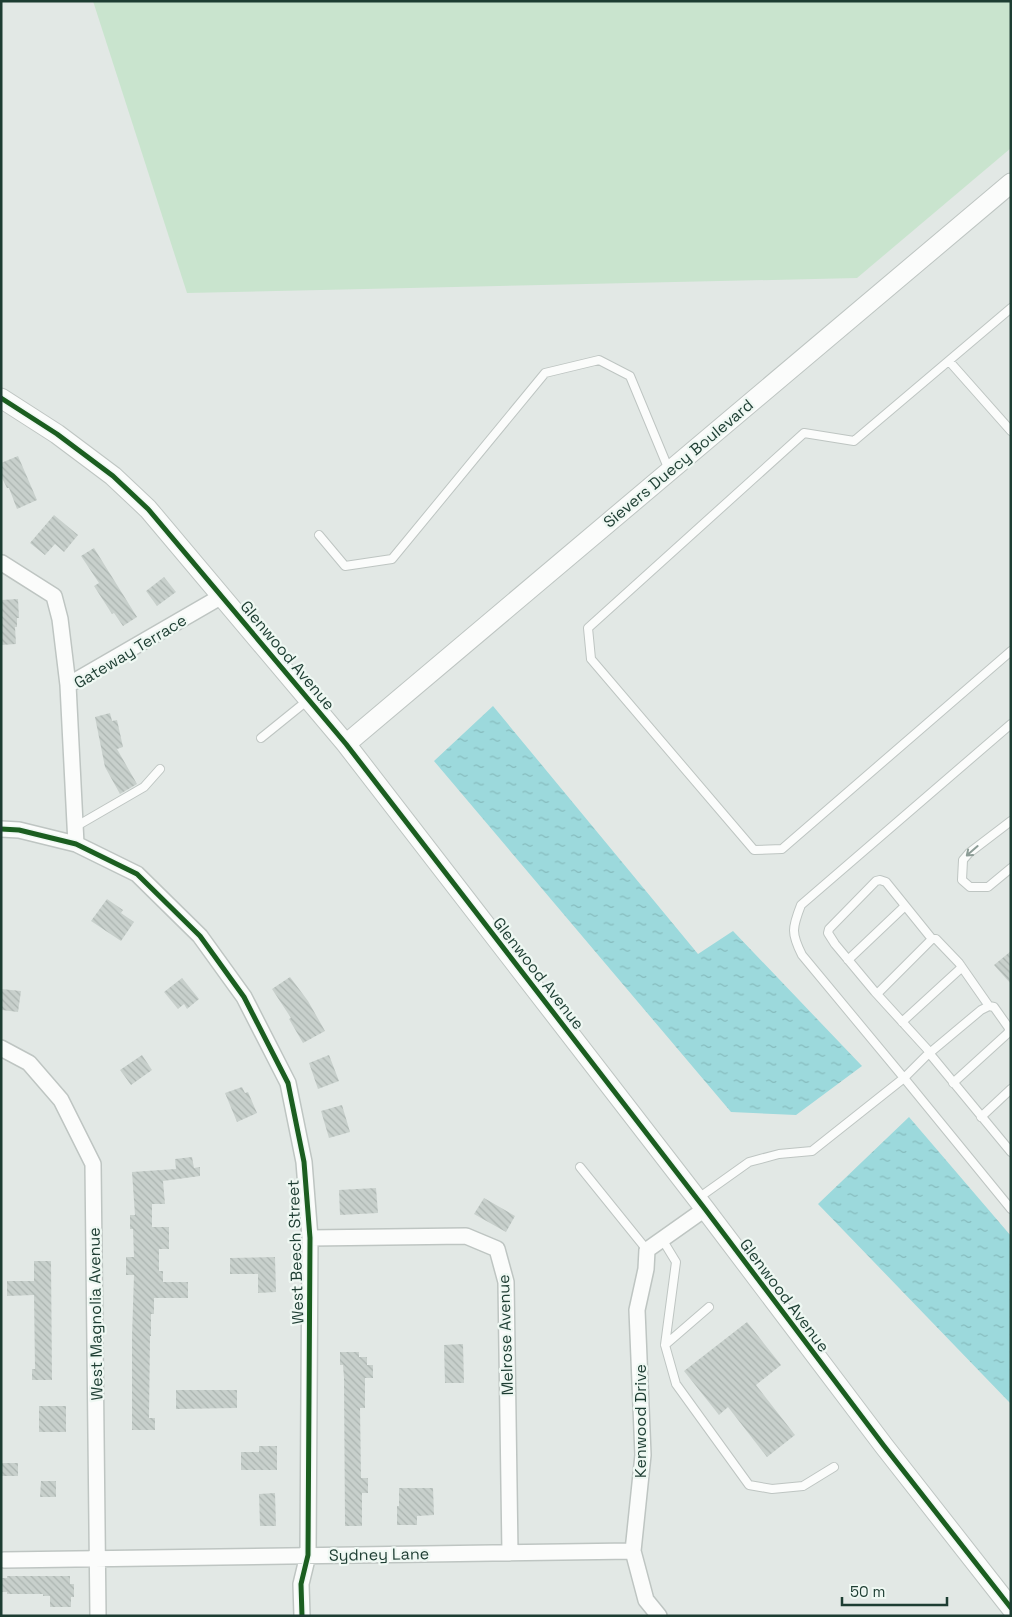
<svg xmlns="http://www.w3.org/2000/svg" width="1012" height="1617" font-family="'Space Grotesk',sans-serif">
<defs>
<pattern id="water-ripples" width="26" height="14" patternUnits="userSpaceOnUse" patternTransform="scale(1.25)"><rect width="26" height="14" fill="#9cd9dc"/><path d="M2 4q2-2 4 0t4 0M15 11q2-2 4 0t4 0" fill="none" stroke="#86bbbd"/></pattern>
<pattern id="building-back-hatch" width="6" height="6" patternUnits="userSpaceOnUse" patternTransform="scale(1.25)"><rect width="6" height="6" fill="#c8d0cc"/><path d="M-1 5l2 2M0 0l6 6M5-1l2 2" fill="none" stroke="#abb4b0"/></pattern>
</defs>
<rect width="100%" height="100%" fill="#e2e8e5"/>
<!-- grass -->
<path fill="#c9e4ce" d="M93 1H1011V148L857 278 187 293Z"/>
<!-- water -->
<path fill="url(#water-ripples)" d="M493 706 698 954 733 931 862 1066 796 1115 731 1112 434 761Z
M909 1117 1011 1236V1404L818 1204Z"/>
<!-- building -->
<path fill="url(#building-back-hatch)" d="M18 456 37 500 17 509 9 488H7L1 476V463Z
M54 515 78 535 64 552 55 544 45 555 30 543Z
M94 548 137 617 123 626 114 613 112 614 94 586 99 583 81 556Z
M164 577 176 592 157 606 146 591Z
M18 599 19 618H17V627H15L16 644 1 645V600Z
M110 713 112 721 117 720 123 747 117 749 137 784 120 794 105 767 95 717Z
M107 899 123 910 121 913 134 922 121 941 91 921Z
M1011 951V984L994 965Z
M290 977 308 1001 325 1031 303 1043 289 1019 291 1018 272 989Z
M182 978 199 999 187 1009 184 1004 178 1009 164 992Z
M1 989 21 991 18 1012 2 1010Z
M142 1055 152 1070 131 1085 120 1070Z
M329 1055 339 1081 318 1089 309 1063Z
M242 1087 245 1093 248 1092 257 1113 237 1122 225 1093Z
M342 1105 350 1132 329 1138 321 1111Z
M192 1157 194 1168 200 1167V1176L163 1181 165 1204H152V1227H169V1249H159V1271H163V1282H188V1298H154V1314H151V1336H150L149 1418H155V1430H132V1336L134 1275H126V1257H134L133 1229H130V1215H135L132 1172 176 1169 175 1159Z
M376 1188 378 1213 340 1215 339 1190Z
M484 1198 515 1216 506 1232 474 1214Z
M275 1257 276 1292 258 1293V1274H230V1258Z
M34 1261H51L52 1380H32V1369H35L34 1295 7 1296V1281H34Z
M747 1322 781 1365 756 1385 795 1435 767 1457 728 1407 719 1415 684 1371Z
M463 1344 464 1383H445L444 1345Z
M340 1352H359V1357H367V1365H373V1378H365V1408H360L361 1478H368V1493H362V1526H345L344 1378 343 1365H340Z
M176 1390H237V1408L176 1409Z
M39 1406H66V1432H39Z
M259 1446H277V1470H241V1452H259Z
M1 1463H18V1476H1Z
M41 1481H56V1497H40Z
M399 1488H433L434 1515 417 1516V1525H397V1506H399Z
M275 1493 276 1526H260L259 1494Z
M7 1576H70V1584H74V1597H71V1607H50V1596H43V1594H7V1592H1V1578H7Z"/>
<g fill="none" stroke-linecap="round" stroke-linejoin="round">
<defs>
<path id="service" d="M1011 308 854 441 804 433 588 628 591 659 754 850 782 849 1011 651
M949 361 1011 431
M319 535 345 566 392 559 545 373 599 360 630 376 669 470
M261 738 308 700
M1011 821 969 853 963 860 962 880 970 887H988L1011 868
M75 827 144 787 160 769
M848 960 905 906
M877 994 932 939
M989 1006 981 1010 926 1056 904 1078 1011 1209
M902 1022 960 969 961 966
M1011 1031 994 1007 989 1006 959 963 936 939H932L886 882 880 880 876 881 829 929 828 933 835 944 875 992 927 1049 930 1054 1011 1152
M953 1083 1008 1033 1009 1030
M981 1117 1011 1089
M580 1167 647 1250
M697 1199 749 1162 779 1154 812 1151 904 1078 802 955C791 933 792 928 801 905L1011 724
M662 1239 676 1262 665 1345 676 1384 749 1485 772 1489 803 1486 834 1467
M665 1345 709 1307"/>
<path id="minor" d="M2 563 54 596 60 619 68 685
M1 829 19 830 76 844 137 874 200 936 244 997 288 1083 304 1162 310 1238 308 1555 301 1584 302 1616
M76 844 68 685 222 596
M1 1048 29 1063 61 1100 93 1164 98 1616
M310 1238 466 1236 497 1249 506 1282 510 1553
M4 1560 633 1551
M659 1616 646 1600 633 1551 643 1455 637 1310 646 1269 647 1250 705 1209"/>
<path id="tertiary" d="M1 398 57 434 113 476 148 509 346 744 705 1209 884 1446 1011 1608
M346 744 1011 183"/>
</defs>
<!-- service casing -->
<use href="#service" stroke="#bec5c2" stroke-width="10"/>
<!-- minor casing -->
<use href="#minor" stroke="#bec5c2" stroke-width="18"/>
<!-- tertiary casing -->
<use href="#tertiary" stroke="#bec5c2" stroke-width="21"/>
<!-- service -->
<use href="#service" stroke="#fbfcfb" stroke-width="8"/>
<!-- minor -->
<use href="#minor" stroke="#fbfcfb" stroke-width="15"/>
<!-- tertiary -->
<use href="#tertiary" stroke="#fbfcfb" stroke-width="19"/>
<defs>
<path id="cycleway" d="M1 398 57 434 113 476 148 509 346 744 705 1209 884 1446 1011 1608
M1 829 19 830 76 844 137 874 200 936 244 997 288 1083 304 1162 310 1238 308 1555 301 1584 302 1616"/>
</defs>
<!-- cycleway casing -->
<use href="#cycleway" stroke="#eff8f3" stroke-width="8"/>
<!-- cycleway -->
<use href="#cycleway" stroke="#1b5e20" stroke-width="5"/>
</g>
<!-- one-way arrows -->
<defs><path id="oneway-shaft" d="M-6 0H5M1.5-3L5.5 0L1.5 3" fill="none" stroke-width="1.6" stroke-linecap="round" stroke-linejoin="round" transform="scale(1.25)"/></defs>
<use stroke="#8c9c96" href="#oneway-shaft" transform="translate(972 851) rotate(139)"/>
<g text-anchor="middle" stroke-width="4.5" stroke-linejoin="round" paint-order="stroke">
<!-- street labels -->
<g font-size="16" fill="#1d3d32" stroke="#eff8f3">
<text transform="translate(678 463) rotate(-40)" y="6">Sievers Duecy Boulevard</text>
<text transform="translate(130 651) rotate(-31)" y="6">Gateway Terrace</text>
<text transform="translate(288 655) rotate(50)" y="6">Glenwood Avenue</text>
<text transform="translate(539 973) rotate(52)" y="6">Glenwood Avenue</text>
<text transform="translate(295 1252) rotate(-92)" y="6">West Beech Street</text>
<text transform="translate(785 1295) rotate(53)" y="6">Glenwood Avenue</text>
<text transform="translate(95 1314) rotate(-91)" y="6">West Magnolia Avenue</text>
<text transform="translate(505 1335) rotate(-92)" y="6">Melrose Avenue</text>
<text transform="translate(640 1421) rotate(-90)" y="6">Kenwood Drive</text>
<text transform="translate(379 1554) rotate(-1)" y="6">Sydney Lane</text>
</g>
</g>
<!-- border -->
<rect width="1012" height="1617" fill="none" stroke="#1d3d32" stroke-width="5"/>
<!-- scale -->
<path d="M842 1597v8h105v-8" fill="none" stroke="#1d3d32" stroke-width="2.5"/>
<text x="850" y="1597" font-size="15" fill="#1d3d32" stroke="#eff8f3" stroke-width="4" paint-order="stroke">50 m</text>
</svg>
